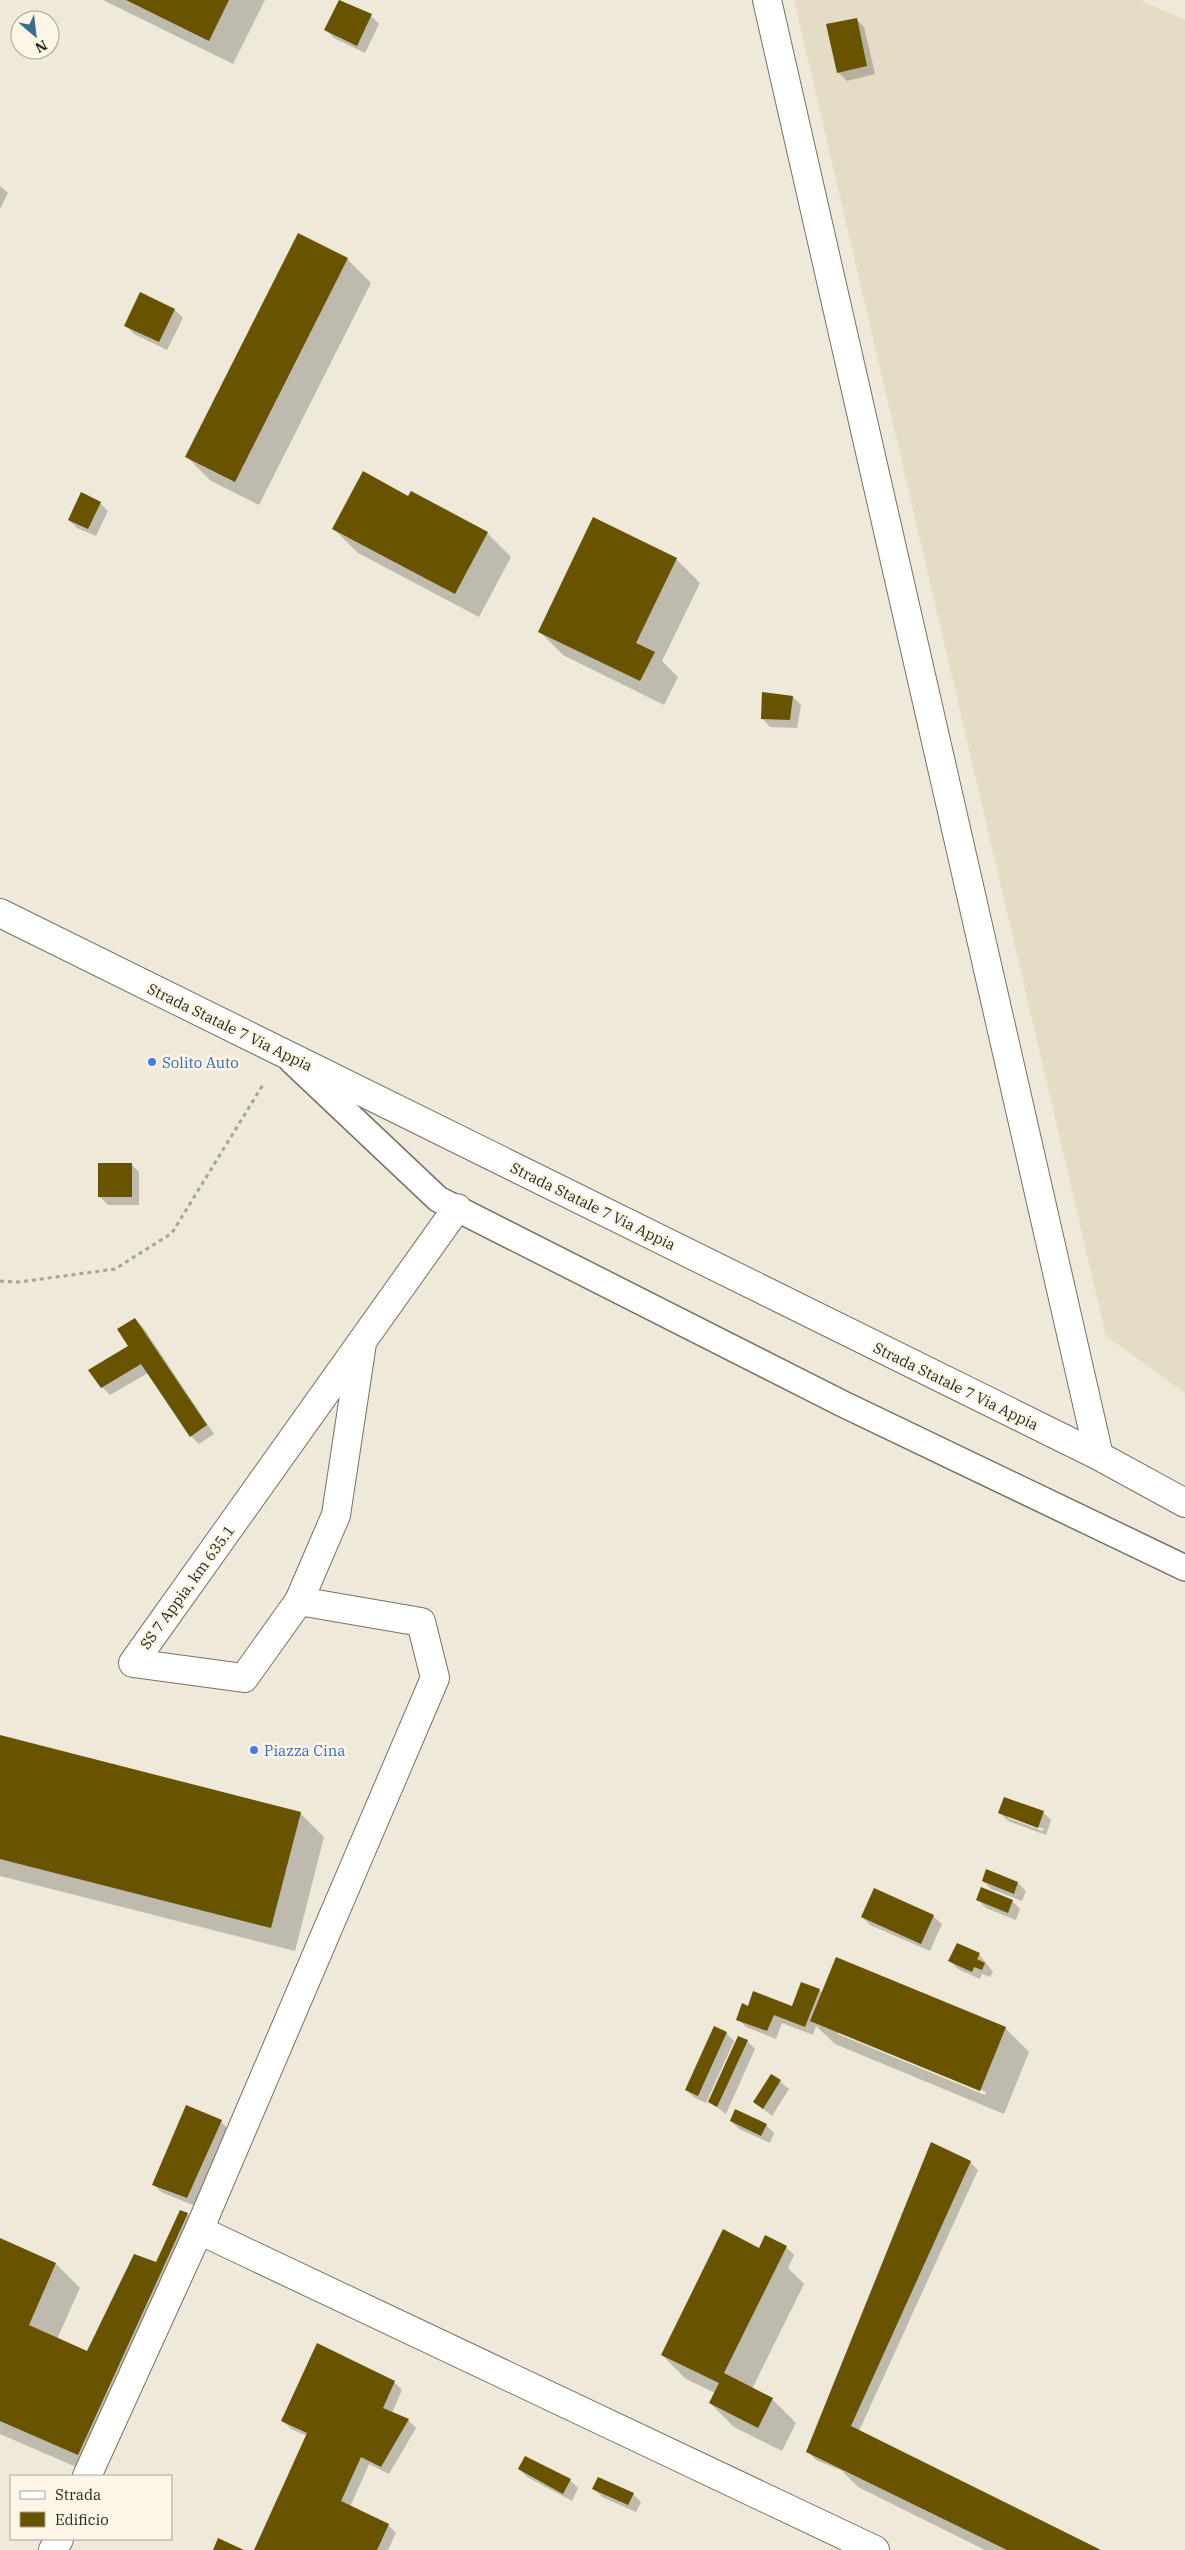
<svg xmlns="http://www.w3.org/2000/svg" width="1185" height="2550" font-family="'IBM Plex Serif',serif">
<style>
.built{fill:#e4dcc5}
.shadow{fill:#0003;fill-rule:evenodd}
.building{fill:#685300}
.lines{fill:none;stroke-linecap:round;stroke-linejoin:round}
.service-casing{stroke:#777264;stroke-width:28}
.minor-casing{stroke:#777264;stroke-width:30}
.primary-casing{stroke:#777264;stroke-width:30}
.path{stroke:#a7a396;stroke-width:3;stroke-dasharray:4 4;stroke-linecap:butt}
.service{stroke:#fff;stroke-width:25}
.minor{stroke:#fff;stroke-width:28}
.primary{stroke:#fff;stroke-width:28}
.shop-dot{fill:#3f7fe0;stroke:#fcf6e6;stroke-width:2}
.labels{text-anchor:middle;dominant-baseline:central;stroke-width:5;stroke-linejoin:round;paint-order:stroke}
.street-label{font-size:15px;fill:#2a2822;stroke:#fcf6e6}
.shop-label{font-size:15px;fill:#366cbe;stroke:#fcf6e6;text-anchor:start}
</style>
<rect width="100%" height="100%" fill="#eee9d9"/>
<polygon class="built" points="794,0 1140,0 1185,20 1185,1393 1106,1336"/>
<g class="shadow">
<polygon points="103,0 265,0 233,64"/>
<polygon points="340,0 371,16 379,24 365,53 334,38 326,30"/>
<polygon points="856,19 864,27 875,74 847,81 838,72"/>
<polygon points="0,186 8,193 0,209"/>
<polygon points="347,259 371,283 259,505 211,481 187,457"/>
<polygon points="141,294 175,310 183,318 167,350 134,334 126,326"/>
<polygon points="409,498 487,533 511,557 479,617 358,553 334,529"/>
<polygon points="100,503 108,511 96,536 77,528 69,520"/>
<polygon points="593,519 676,559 700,583 662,661 678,677 664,705 563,655 539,631"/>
<polygon points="793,697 801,705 797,728 770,727 762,718"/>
<polygon points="131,1164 139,1172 139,1205 108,1205 100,1197"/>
<polygon points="134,1319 143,1327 214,1434 199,1444 191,1436 148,1373 110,1395 102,1387 130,1346"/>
<polygon points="0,1737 300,1813 324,1837 295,1951 0,1876"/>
<path d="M1043,1812L1051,1820L1046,1835L1008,1821L1000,1813ZM1008,1815L1044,1829L1043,1831L1008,1818Z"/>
<polygon points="987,1871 1018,1883 1026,1891 1022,1901 991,1889 983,1881"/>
<polygon points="978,1900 1012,1901 1020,1909 1016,1920 986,1908"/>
<polygon points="933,1916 942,1924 930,1951 870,1925 862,1917"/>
<polygon points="979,1954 993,1972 990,1977 982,1974 980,1979 958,1969 950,1961"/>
<path d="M819,1990L823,1993L1005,2028L1029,2052L1004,2114L835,2044L816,2026L813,2035L782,2023L776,2039L746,2027L738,2019L748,2007L792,2008ZM838,2031L986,2092L985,2095L838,2034Z"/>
<polygon points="726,2033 734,2041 706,2103 695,2098 686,2090"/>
<polygon points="747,2041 755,2049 726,2114 710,2102"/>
<polygon points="772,2075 789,2089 772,2116 755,2102"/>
<polygon points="731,2121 766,2125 774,2133 770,2143 739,2129"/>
<polygon points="221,2122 229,2130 195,2206 161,2192 153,2184"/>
<polygon points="970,2162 978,2170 859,2431 1098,2550 985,2550 858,2487 842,2471 816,2460 808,2452"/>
<polygon points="187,2214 195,2222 141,2389 103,2476 97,2476 0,2434 0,2239 56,2264 80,2288 57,2339 88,2353 157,2263"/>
<polygon points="786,2247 794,2255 788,2268 804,2284 752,2389 772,2399 796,2423 782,2451 734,2427 710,2403 715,2393 686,2379 662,2355"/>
<polygon points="394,2382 402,2390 392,2413 408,2420 416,2428 389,2474 369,2464 350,2507 388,2525 396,2533 388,2550 255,2550 307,2436 291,2429 283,2421"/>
<polygon points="519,2469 570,2480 578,2488 572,2501 527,2477"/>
<polygon points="594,2489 633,2494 641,2502 636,2512 602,2497"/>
</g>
<g class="building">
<polygon points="126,0 229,0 209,41"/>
<polygon points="339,0 372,14 357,46 324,30"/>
<polygon points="857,18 867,66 837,73 826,24"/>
<polygon points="298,233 348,258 235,482 185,457"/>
<polygon points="140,292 175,309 159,342 124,326"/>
<polygon points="363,471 408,496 411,491 488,532 455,594 332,529"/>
<polygon points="81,492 101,502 88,529 68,520"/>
<polygon points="593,517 677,558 636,643 655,652 640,681 538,632"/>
<polygon points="762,692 793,696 790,720 761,719"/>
<rect x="98" y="1163" width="34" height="34"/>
<polygon points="135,1318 207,1425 190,1437 141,1364 101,1388 88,1370 128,1346 117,1329"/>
<polygon points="0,1735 301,1812 271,1928 0,1859"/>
<polygon points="1004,1797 1044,1811 1038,1828 998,1813"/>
<polygon points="986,1869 1018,1882 1014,1894 982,1881"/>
<polygon points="981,1887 1013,1900 1008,1913 976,1900"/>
<polygon points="874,1888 934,1915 921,1944 861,1917"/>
<polygon points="957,1943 980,1953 977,1959 985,1963 982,1970 974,1967 972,1972 948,1961"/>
<polygon points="836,1957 1006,2027 980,2091 810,2021"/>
<polygon points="801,1982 820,1989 805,2027 774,2015 767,2031 736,2020 742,2003 748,2006 753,1991 792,2006"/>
<polygon points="714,2026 727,2032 698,2096 685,2090"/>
<polygon points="738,2036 748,2040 717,2107 708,2102"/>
<polygon points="771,2074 781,2080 763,2109 753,2102"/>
<polygon points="186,2105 222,2120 187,2198 152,2185"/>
<polygon points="735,2109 767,2124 761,2136 730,2121"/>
<polygon points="931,2142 971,2161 851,2426 1101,2550 1007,2550 806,2452"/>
<polygon points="180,2210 188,2213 78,2455 0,2421 0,2238 56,2263 29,2325 87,2351 134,2254 156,2262"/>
<polygon points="723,2229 759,2248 765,2235 787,2246 724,2373 773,2398 758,2428 709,2403 719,2383 661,2355"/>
<polygon points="317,2343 395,2381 383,2408 409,2419 381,2467 361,2457 341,2501 389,2524 377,2550 254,2550 307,2433 281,2421"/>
<polygon points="525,2456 571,2479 563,2494 518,2469"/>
<polygon points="598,2477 634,2493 628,2505 592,2489"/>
<polygon points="218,2538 244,2550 213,2550"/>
</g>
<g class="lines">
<g class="service-casing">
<polyline id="service" points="292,1061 438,1199 843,1404 1185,1568"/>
</g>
<g class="minor-casing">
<g id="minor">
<polyline points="767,0 1099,1456"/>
<polyline points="362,1343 336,1515 299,1601 244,1678 133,1663 457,1208"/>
<polyline points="199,2230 875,2550"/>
<polyline points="87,2476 199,2230 435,1678 421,1622 299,1601"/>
<polyline points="53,2550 59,2539"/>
</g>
</g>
<g class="primary-casing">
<polyline id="primary" points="0,913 1099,1456 1185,1503"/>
</g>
<polyline class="path" points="0,1281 19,1282 115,1269 172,1233 264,1083"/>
<use href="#service" class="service"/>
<use href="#minor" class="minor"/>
<use href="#primary" class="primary"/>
</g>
<g class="shop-dot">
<circle cx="152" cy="1062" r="5"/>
<circle cx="254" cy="1750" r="5"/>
</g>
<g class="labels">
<g class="street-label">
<text transform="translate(230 1027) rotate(26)">Strada Statale 7 Via Appia</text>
<text transform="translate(593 1206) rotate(26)">Strada Statale 7 Via Appia</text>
<text transform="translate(956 1386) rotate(26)">Strada Statale 7 Via Appia</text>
<text transform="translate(187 1587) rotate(-54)">SS 7 Appia, km 635.1</text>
</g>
<g class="shop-label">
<text x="162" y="1062">Solito Auto</text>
<text x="264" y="1750">Piazza Cina</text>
</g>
</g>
<rect x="10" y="2475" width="162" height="65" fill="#fcf6e6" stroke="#a8a498"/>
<rect x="20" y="2491" width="25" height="8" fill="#ffffff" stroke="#a8a498"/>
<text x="55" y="2500" font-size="15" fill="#2a2822">Strada</text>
<rect x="20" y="2512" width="25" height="15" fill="#685300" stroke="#a8a498"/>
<text x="55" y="2525" font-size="15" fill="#2a2822">Edificio</text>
<g transform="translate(35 35) rotate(152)"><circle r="24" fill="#fcf6e6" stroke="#a8a498"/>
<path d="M0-4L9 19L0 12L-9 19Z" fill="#396f8b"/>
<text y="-8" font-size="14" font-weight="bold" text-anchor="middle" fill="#2a2822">N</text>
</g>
</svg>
